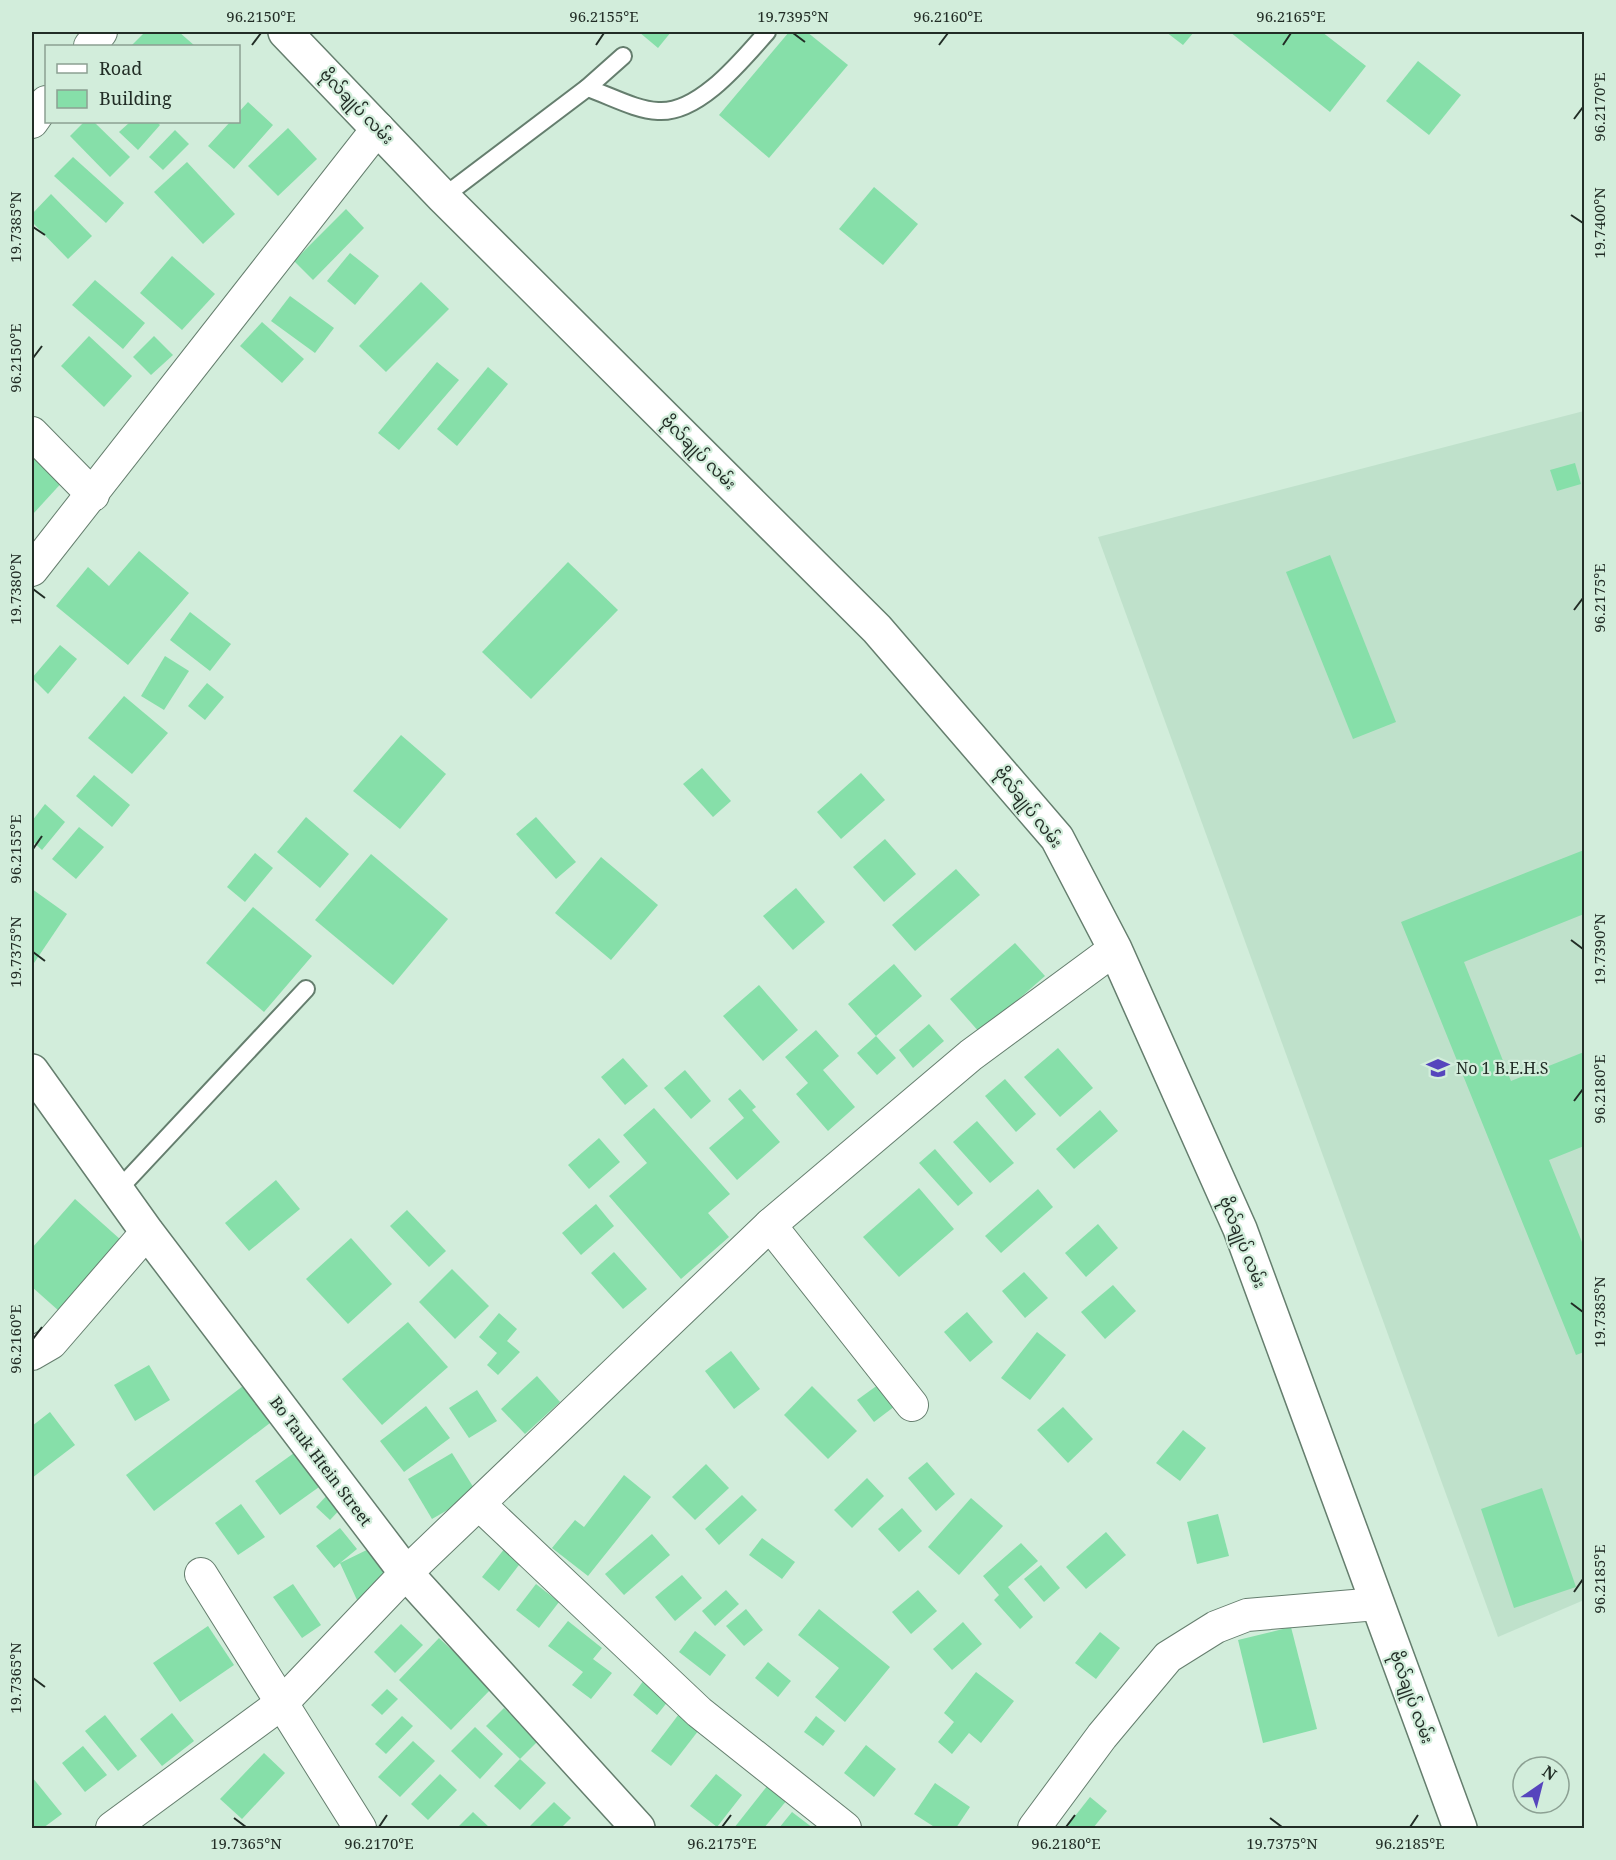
<svg xmlns="http://www.w3.org/2000/svg" width="1616" height="1860" font-family="'Noto Serif','Noto Sans Myanmar',serif">
<style>
.built{fill:#bfe1cb}
.building{fill:#86dfa9}
.lines{fill:none;stroke-linecap:round;stroke-linejoin:round}
.service-casing{stroke:#657e6e;stroke-width:20}
.minor-casing{stroke:#657e6e;stroke-width:34}
.tertiary-casing{stroke:#657e6e;stroke-width:36}
.secondary-casing{stroke:#657e6e;stroke-width:36}
.service{stroke:#fff;stroke-width:16}
.minor{stroke:#fff;stroke-width:32}
.tertiary{stroke:#fff;stroke-width:33}
.secondary{stroke:#fff;stroke-width:33}
.ticks{fill:none;stroke:#222d26;stroke-width:2}
.labels{text-anchor:middle;dominant-baseline:central;stroke-width:4.5;stroke-linejoin:round;paint-order:stroke}
.street-label{font-size:16px;fill:#222d26;stroke:#d2eddb}
.poi-label{font-size:16px;fill:#222d26;stroke:#d2eddb;text-anchor:start}
.neatline{fill:none;stroke:#222d26;stroke-width:2}
.ticks-label{font-size:15px;text-anchor:middle;fill:#222d26}
</style>
<rect width="100%" height="100%" fill="#d2eddb"/>
<polygon class="built" points="1584,411 1584,1600 1498,1637 1098,537"/>
<g class="building">
<polygon points="145,32 179,32 195,46 131,46"/>
<polygon points="639,32 671,32 658,48"/>
<polygon points="789,32 807,32 848,65 769,158 719,115"/>
<polygon points="1166,32 1194,32 1183,45"/>
<polygon points="1230,32 1322,32 1366,66 1330,112"/>
<polygon points="1418,61 1461,95 1429,135 1386,101"/>
<polygon points="248,102 273,125 234,169 208,146 230,122 238,122 238,113"/>
<polygon points="84,122 94,122 130,157 110,177 70,136"/>
<polygon points="130,122 157,122 160,125 138,150 119,132"/>
<polygon points="288,128 317,159 278,196 248,166"/>
<polygon points="175,130 189,144 163,170 149,157"/>
<polygon points="73,157 124,203 106,223 54,176"/>
<polygon points="187,162 235,214 203,244 154,192"/>
<polygon points="874,187 918,224 883,265 839,229"/>
<polygon points="51,194 92,236 68,259 32,222 32,214"/>
<polygon points="346,209 364,228 313,280 294,261"/>
<polygon points="350,253 379,276 355,305 327,281"/>
<polygon points="172,256 215,294 182,330 140,293"/>
<polygon points="95,280 145,323 123,349 72,305"/>
<polygon points="421,282 449,309 386,372 359,346"/>
<polygon points="290,296 334,328 315,353 271,321"/>
<polygon points="262,322 304,359 282,383 240,346"/>
<polygon points="89,336 132,376 104,407 61,366"/>
<polygon points="154,336 173,355 151,375 133,357"/>
<polygon points="437,362 459,380 399,450 378,433"/>
<polygon points="488,367 508,384 457,446 437,429"/>
<polygon points="32,447 66,478 33,514 32,513"/>
<polygon points="1575,463 1581,484 1557,491 1550,470"/>
<polygon points="139,551 189,593 128,665 56,606 88,567 109,586"/>
<polygon points="1330,555 1396,722 1353,739 1286,572"/>
<polygon points="568,562 618,610 531,699 482,652"/>
<polygon points="190,612 231,644 210,671 170,640"/>
<polygon points="60,645 77,659 48,694 32,678"/>
<polygon points="165,656 189,671 164,710 141,696"/>
<polygon points="207,683 224,697 205,720 188,706"/>
<polygon points="124,696 168,733 132,774 88,738"/>
<polygon points="401,735 446,774 400,829 353,791"/>
<polygon points="702,768 731,801 713,817 683,784"/>
<polygon points="861,773 885,800 841,839 817,812"/>
<polygon points="94,775 130,805 112,827 76,796"/>
<polygon points="45,804 65,822 42,850 32,841 32,821"/>
<polygon points="306,817 349,854 320,888 277,852"/>
<polygon points="536,817 576,862 556,879 516,834"/>
<polygon points="79,827 104,847 76,879 52,859"/>
<polygon points="885,839 916,874 884,902 853,867"/>
<polygon points="1584,850 1584,914 1464,962 1511,1081 1584,1052 1584,1146 1549,1160 1584,1247 1584,1352 1576,1355 1401,922"/>
<polygon points="255,853 273,868 245,902 227,887"/>
<polygon points="371,854 448,919 393,985 315,920"/>
<polygon points="601,857 658,905 611,960 555,913"/>
<polygon points="956,869 980,895 915,951 892,925"/>
<polygon points="796,888 825,922 793,950 763,916"/>
<polygon points="32,889 67,914 32,966"/>
<polygon points="253,907 312,956 264,1012 206,963"/>
<polygon points="1015,943 1045,976 980,1033 950,999"/>
<polygon points="894,964 922,996 876,1036 848,1004"/>
<polygon points="759,985 798,1030 763,1061 723,1016"/>
<polygon points="929,1024 944,1041 913,1068 899,1050"/>
<polygon points="816,1030 839,1056 823,1070 855,1107 828,1131 796,1094 808,1083 785,1057"/>
<polygon points="876,1036 896,1058 877,1075 857,1053"/>
<polygon points="1058,1048 1093,1088 1060,1117 1024,1077"/>
<polygon points="623,1058 648,1086 625,1105 601,1077"/>
<polygon points="685,1070 711,1101 691,1119 664,1088"/>
<polygon points="1005,1079 1036,1114 1016,1132 985,1096"/>
<polygon points="740,1089 756,1107 752,1110 780,1142 737,1180 709,1148 744,1118 728,1099"/>
<polygon points="654,1108 730,1194 708,1213 729,1237 681,1279 609,1196 647,1163 623,1135"/>
<polygon points="1100,1110 1118,1131 1074,1169 1056,1149"/>
<polygon points="977,1121 1014,1163 990,1183 953,1142"/>
<polygon points="599,1138 620,1162 589,1189 568,1165"/>
<polygon points="935,1149 973,1193 958,1206 919,1163"/>
<polygon points="276,1180 300,1209 249,1251 225,1223"/>
<polygon points="919,1188 954,1229 899,1277 863,1237"/>
<polygon points="1038,1189 1053,1207 1001,1253 985,1236"/>
<polygon points="75,1199 121,1240 59,1311 32,1287 32,1248"/>
<polygon points="596,1204 614,1226 581,1255 562,1233"/>
<polygon points="407,1210 446,1251 429,1267 390,1226"/>
<polygon points="1098,1224 1118,1248 1086,1277 1065,1253"/>
<polygon points="351,1238 392,1284 348,1324 306,1279"/>
<polygon points="614,1252 647,1289 623,1309 591,1273"/>
<polygon points="452,1269 489,1306 455,1339 419,1302"/>
<polygon points="1024,1272 1048,1298 1025,1318 1002,1291"/>
<polygon points="1113,1285 1136,1311 1105,1339 1081,1312"/>
<polygon points="967,1312 993,1342 970,1362 944,1332"/>
<polygon points="499,1313 517,1329 507,1341 520,1352 498,1375 487,1365 497,1353 479,1337"/>
<polygon points="408,1322 448,1367 382,1425 342,1379"/>
<polygon points="1037,1332 1066,1355 1030,1400 1001,1378"/>
<polygon points="731,1351 760,1389 734,1409 705,1371"/>
<polygon points="149,1365 170,1400 135,1421 114,1385"/>
<polygon points="537,1376 560,1402 525,1434 501,1409"/>
<polygon points="882,1382 899,1403 874,1422 857,1400"/>
<polygon points="243,1386 270,1423 154,1511 126,1475"/>
<polygon points="812,1386 857,1431 828,1459 784,1415"/>
<polygon points="477,1390 497,1421 469,1438 449,1408"/>
<polygon points="426,1406 450,1438 404,1472 380,1441"/>
<polygon points="1063,1407 1093,1439 1068,1463 1037,1430"/>
<polygon points="50,1412 75,1445 32,1478 32,1426"/>
<polygon points="1183,1430 1206,1448 1180,1481 1156,1463"/>
<polygon points="301,1448 326,1482 280,1515 255,1481"/>
<polygon points="452,1453 477,1493 432,1519 408,1479"/>
<polygon points="927,1462 955,1494 936,1511 908,1478"/>
<polygon points="706,1464 729,1488 695,1520 672,1497"/>
<polygon points="624,1475 651,1497 588,1576 552,1548 575,1520 584,1527"/>
<polygon points="867,1478 884,1496 852,1528 834,1510"/>
<polygon points="1542,1488 1576,1587 1514,1608 1481,1509"/>
<polygon points="332,1490 346,1503 330,1520 316,1507"/>
<polygon points="742,1495 757,1510 719,1545 705,1529"/>
<polygon points="971,1498 1003,1526 959,1575 928,1547"/>
<polygon points="241,1504 265,1537 238,1555 215,1523"/>
<polygon points="902,1508 922,1531 899,1552 878,1529"/>
<polygon points="1218,1514 1229,1556 1197,1564 1187,1522"/>
<polygon points="340,1528 357,1549 340,1563 377,1545 395,1581 357,1600 340,1563 334,1568 316,1546"/>
<polygon points="1106,1532 1126,1555 1086,1589 1066,1567"/>
<polygon points="652,1534 670,1555 624,1595 605,1574"/>
<polygon points="762,1538 795,1562 782,1579 749,1555"/>
<polygon points="1021,1543 1038,1561 1008,1587 1033,1617 1020,1629 994,1600 999,1595 983,1576"/>
<polygon points="505,1548 522,1561 499,1591 482,1577"/>
<polygon points="1041,1565 1060,1588 1044,1602 1024,1579"/>
<polygon points="682,1575 702,1598 675,1621 655,1597"/>
<polygon points="293,1584 321,1625 302,1638 273,1597"/>
<polygon points="536,1584 559,1602 539,1628 516,1610"/>
<polygon points="726,1590 739,1604 715,1626 702,1611"/>
<polygon points="918,1590 937,1611 911,1634 892,1612"/>
<polygon points="746,1609 763,1630 744,1646 726,1626"/>
<polygon points="819,1609 890,1667 845,1722 815,1697 839,1668 798,1635"/>
<polygon points="568,1621 602,1648 593,1659 612,1673 591,1699 572,1685 583,1672 548,1646"/>
<polygon points="963,1622 982,1644 952,1670 933,1649"/>
<polygon points="401,1624 423,1645 395,1673 374,1652"/>
<polygon points="208,1626 234,1665 180,1702 153,1663"/>
<polygon points="1291,1627 1317,1729 1263,1743 1238,1640"/>
<polygon points="695,1631 726,1655 710,1676 679,1652"/>
<polygon points="1100,1632 1120,1648 1096,1679 1075,1663"/>
<polygon points="439,1638 492,1688 451,1730 399,1680"/>
<polygon points="768,1662 791,1681 778,1697 755,1678"/>
<polygon points="976,1672 1014,1701 981,1743 969,1733 952,1754 938,1742 954,1722 944,1713"/>
<polygon points="644,1680 669,1700 657,1715 633,1695"/>
<polygon points="387,1689 398,1699 382,1715 371,1705"/>
<polygon points="504,1708 539,1740 520,1759 486,1726"/>
<polygon points="682,1710 702,1726 671,1766 651,1751"/>
<polygon points="172,1713 194,1741 162,1766 140,1739"/>
<polygon points="105,1715 137,1756 118,1771 85,1731"/>
<polygon points="402,1716 413,1726 386,1754 375,1744"/>
<polygon points="816,1716 835,1731 823,1746 804,1732"/>
<polygon points="475,1727 503,1754 480,1779 451,1751"/>
<polygon points="413,1741 435,1761 400,1797 378,1777"/>
<polygon points="866,1745 896,1769 874,1797 844,1773"/>
<polygon points="83,1746 107,1775 85,1792 62,1763"/>
<polygon points="264,1753 285,1773 242,1819 220,1799"/>
<polygon points="520,1759 546,1783 520,1810 494,1786"/>
<polygon points="440,1774 457,1790 428,1820 411,1804"/>
<polygon points="716,1774 742,1795 717,1827 690,1806"/>
<polygon points="32,1777 62,1814 43,1828 32,1828"/>
<polygon points="935,1783 970,1807 956,1828 936,1828 914,1814"/>
<polygon points="768,1785 787,1800 764,1828 734,1828"/>
<polygon points="1090,1797 1107,1811 1093,1828 1072,1828 1068,1825"/>
<polygon points="554,1802 571,1818 561,1828 528,1828"/>
<polygon points="473,1812 490,1828 457,1828"/>
<polygon points="792,1812 813,1828 779,1828"/>
</g>
<g class="lines">
<g class="service-casing">
<g id="service">
<path d="M587,88C609,95 635,110 658,111C699,114 742,60 767,32"/>
<polyline points="443,197 587,88 623,56"/>
<polyline points="118,1190 306,989"/>
</g>
</g>
<g class="minor-casing">
<g id="minor">
<polyline points="90,46 101,32"/>
<polyline points="32,122 46,102"/>
<polyline points="32,433 93,495"/>
<polyline points="32,570 378,128"/>
<polyline points="770,1225 912,1405"/>
<polyline points="32,1354 51,1343 147,1232"/>
<polyline points="479,1504 699,1712 845,1828"/>
<polyline points="201,1574 360,1828"/>
<polyline points="112,1828 282,1703 406,1573 770,1225 971,1055 1115,949"/>
<polyline points="1034,1828 1102,1736 1168,1657 1216,1627 1247,1615 1377,1604"/>
</g>
</g>
<g class="tertiary-casing">
<polyline id="tertiary" points="32,1071 147,1232 406,1573 638,1828"/>
</g>
<g class="secondary-casing">
<polyline id="secondary" points="285,32 443,197 877,629 1057,838 1115,949 1240,1229 1460,1828"/>
</g>
<use href="#service" class="service"/>
<use href="#minor" class="minor"/>
<use href="#tertiary" class="tertiary"/>
<use href="#secondary" class="secondary"/>
</g>
<path class="ticks" d="M793,33L805,42M252,45L261,33M596,45L604,33M939,45L948,33M1283,45L1291,33M1574,119L1583,107M1571,215L1583,223M33,227L45,235M33,358L42,346M33,589L45,598M1574,610L1583,598M33,849L42,836M1571,940L1583,949M33,952L45,961M1574,1101L1583,1089M1571,1303L1583,1312M33,1339L42,1327M1574,1592L1583,1579M33,1678L45,1687M234,1818L246,1827M1270,1818L1282,1827M379,1827L387,1815M722,1827L731,1815M1066,1827L1075,1815M1410,1827L1418,1815"/>
<defs>
<g id="school-bare" transform="scale(1.8)"><path d="M0-5L7-2L0 1L-7-2ZM-4 1L0 2.5L4 1V4Q0 6-4 4Z" fill="#5645bd" stroke="#d2eddb" stroke-width="2.5" paint-order="stroke"/></g>
</defs>
<g fill-rule="evenodd">
<use href="#school-bare" x="1438" y="1068"/>
</g>
<g class="labels">
<g class="street-label">
<text transform="translate(357 106) rotate(46)">ဗိုလ်ချုပ် လမ်း</text>
<text transform="translate(699 452) rotate(45)">ဗိုလ်ချုပ် လမ်း</text>
<text transform="translate(1029 807) rotate(52)">ဗိုလ်ချုပ် လမ်း</text>
<text transform="translate(1243 1242) rotate(68)">ဗိုလ်ချုပ် လမ်း</text>
<text transform="translate(321 1461) rotate(53)">Bo Tauk Htein Street</text>
<text transform="translate(1412 1697) rotate(70)">ဗိုလ်ချုပ် လမ်း</text>
</g>
<g class="poi-label">
<text x="1456" y="1068">No 1 B.E.H.S</text>
</g>
</g>
<rect width="1616" height="1860" fill="none" stroke="#d2eddb" stroke-width="66"/>
<rect x="45" y="45" width="195" height="78" fill="#d2eddb" stroke="#8ca093" stroke-width="1.5"/>
<rect x="57" y="64" width="30" height="9" fill="#ffffff" stroke="#8ca093" stroke-width="1.5"/>
<text x="99" y="75" font-size="18" fill="#222d26">Road</text>
<rect x="57" y="90" width="30" height="18" fill="#86dfa9" stroke="#8ca093" stroke-width="1.5"/>
<text x="99" y="105" font-size="18" fill="#222d26">Building</text>
<g transform="translate(1541 1785) rotate(35)"><circle r="28" fill="#d2eddb" stroke="#8ca093" stroke-width="1.5"/>
<path d="M0-4.5L10 22L0 15L-10 22Z" fill="#5645bd"/>
<text y="-9" font-size="16" font-weight="bold" text-anchor="middle" fill="#222d26">N</text>
</g>
<rect x="33" y="33" width="1550" height="1794" class="neatline"/>
<g class="ticks-label">
<text x="261" y="22">96.2150°E</text>
<text x="604" y="22">96.2155°E</text>
<text x="793" y="22">19.7395°N</text>
<text x="948" y="22">96.2160°E</text>
<text x="1291" y="22">96.2165°E</text>
<text transform="translate(1600 107) rotate(-90)" y="5">96.2170°E</text>
<text transform="translate(1600 223) rotate(-90)" y="5">19.7400°N</text>
<text transform="translate(16 227) rotate(-90)" y="5">19.7385°N</text>
<text transform="translate(16 358) rotate(-90)" y="5">96.2150°E</text>
<text transform="translate(16 589) rotate(-90)" y="5">19.7380°N</text>
<text transform="translate(1600 598) rotate(-90)" y="5">96.2175°E</text>
<text transform="translate(16 849) rotate(-90)" y="5">96.2155°E</text>
<text transform="translate(1600 949) rotate(-90)" y="5">19.7390°N</text>
<text transform="translate(16 952) rotate(-90)" y="5">19.7375°N</text>
<text transform="translate(1600 1089) rotate(-90)" y="5">96.2180°E</text>
<text transform="translate(1600 1312) rotate(-90)" y="5">19.7385°N</text>
<text transform="translate(16 1339) rotate(-90)" y="5">96.2160°E</text>
<text transform="translate(1600 1579) rotate(-90)" y="5">96.2185°E</text>
<text transform="translate(16 1678) rotate(-90)" y="5">19.7365°N</text>
<text x="246" y="1849">19.7365°N</text>
<text x="379" y="1849">96.2170°E</text>
<text x="722" y="1849">96.2175°E</text>
<text x="1066" y="1849">96.2180°E</text>
<text x="1282" y="1849">19.7375°N</text>
<text x="1410" y="1849">96.2185°E</text>
</g>
</svg>
